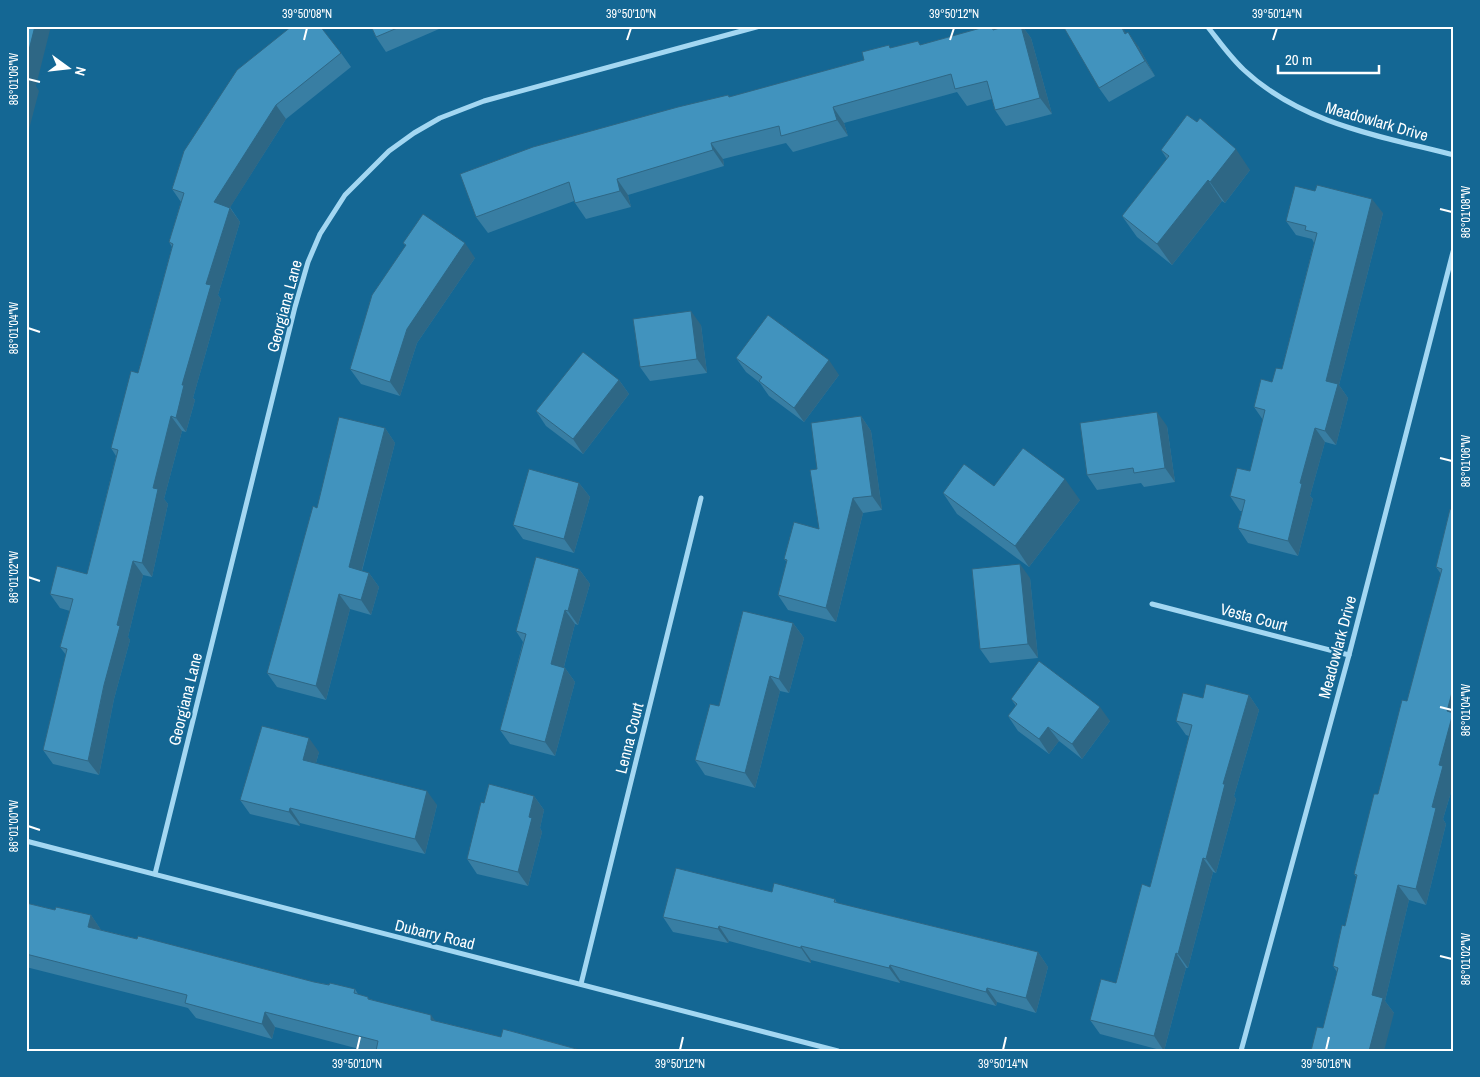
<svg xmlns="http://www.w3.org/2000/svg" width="1480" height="1077" font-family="'Archivo Narrow',sans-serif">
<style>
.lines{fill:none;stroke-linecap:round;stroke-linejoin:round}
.minor{stroke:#a3d7f2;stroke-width:5}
.wall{fill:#387ea3}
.shaded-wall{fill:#2e6785}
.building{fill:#4193be;stroke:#2e6785}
.ticks{fill:none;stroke:#fff;stroke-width:2}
.labels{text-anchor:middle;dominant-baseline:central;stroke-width:4;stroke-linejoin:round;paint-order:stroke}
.street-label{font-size:16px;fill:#fff;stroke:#146794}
.neatline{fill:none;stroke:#fff;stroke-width:2}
.ticks-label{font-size:12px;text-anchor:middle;fill:#fff}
</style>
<rect width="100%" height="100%" fill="#146794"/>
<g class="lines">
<g class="minor">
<path d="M1207,26C1219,41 1230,57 1244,70C1302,124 1380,136 1454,155"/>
<polyline points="1152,604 1349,655"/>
<polyline points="26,841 838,1051"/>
<polyline points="155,874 295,307 308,262 320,234 345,195 389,151 414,133 440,118 484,101 760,26"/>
<polyline points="581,984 701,498"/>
<polyline points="1241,1051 1349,655 1454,248"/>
</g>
</g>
<g class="wall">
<polygon points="371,26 446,26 386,52 376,37"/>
<polygon points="988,26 992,26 994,29 1005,26 1022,26 1031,38 1052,114 1006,126 995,110 992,99 967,106 957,92 844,123 848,136 793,152 786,143 723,159 724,166 628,195 631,207 586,219 575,203 574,201 488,233 476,217 728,95 730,97 864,60 891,48 921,45"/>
<polygon points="1442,26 1454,26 1454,30"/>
<polygon points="1138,46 1155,76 1109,102 1099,88"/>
<polygon points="341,53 351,67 286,119 230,207 240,222 218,295 221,299 193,398 195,400 186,432 182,431 164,499 168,504 152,577 143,575 128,637 130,640 114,699 99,775 53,764 43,750 66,655 60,647 70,611 60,608 50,594 87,574 116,456 111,448 138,373 172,247 169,242 181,202 172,189 184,151"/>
<polygon points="1161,150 1250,170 1225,203 1222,201 1172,265 1137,237 1122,216 1167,159"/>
<polygon points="1383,213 1339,385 1348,398 1336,445 1325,442 1310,496 1313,499 1298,556 1248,543 1238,528 1242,511 1240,511 1230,496 1250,471 1263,420 1254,407 1282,369 1314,243 1312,239 1296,235 1286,221"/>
<polygon points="403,243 475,258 417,343 400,396 361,384 350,369 406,246"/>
<polygon points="701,325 707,373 650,381 640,367"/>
<polygon points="736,358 839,375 804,422 769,396 760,383 746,372"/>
<polygon points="619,380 629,394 583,454 546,426 536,411"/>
<polygon points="861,416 871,431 882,510 863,513 836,622 788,610 778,595 787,562 784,559 819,529 817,469"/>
<polygon points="1167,426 1175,482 1144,487 1141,483 1097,490 1087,475"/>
<polygon points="385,428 395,443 362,571 369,573 379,587 371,615 350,609 326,700 277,687 267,673 317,508"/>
<polygon points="579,483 590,497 574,553 523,539 513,525"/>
<polygon points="994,486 1080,500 1029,567 957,514 943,493"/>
<polygon points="1454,510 1451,777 1454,782 1443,819 1446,824 1426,905 1409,900 1385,1001 1394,1013 1323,1028 1337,972 1333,966 1345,926 1357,878 1354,874 1378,794 1407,701 1441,574 1436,567"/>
<polygon points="579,569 590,584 578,625 575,624 564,667 565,668 575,682 555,756 510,744 500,730 523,642 516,631"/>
<polygon points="1030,578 1038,658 990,663 980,649"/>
<polygon points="793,623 804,638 789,693 780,691 755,788 705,775 695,760 719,706"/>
<polygon points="1249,695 1259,710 1234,796 1236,799 1216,873 1213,872 1188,968 1186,968 1164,1051 1100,1034 1090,1020 1116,983 1150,887 1189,736 1186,735 1176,721 1203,698"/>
<polygon points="1011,699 1110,721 1082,759 1059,741 1049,754 1018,731 1008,716 1016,706"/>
<polygon points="319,752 316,763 437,805 425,854 300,823 300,826 250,814 240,800"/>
<polygon points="534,796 544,810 540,828 542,832 528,886 477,874 467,859 484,803"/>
<polygon points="772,892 835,899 837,903 1038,952 1048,967 1036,1013 997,1002 996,1006 900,980 900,983 811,960 811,963 729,941 728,943 673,932 663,917"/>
<polygon points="26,903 55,910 91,915 101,930 314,982 355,989 358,994 370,999 436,1021 501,1037 584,1051 367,1051 275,1027 272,1039 196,1018 188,1008 26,967"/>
</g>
<g class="shaded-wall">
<polygon points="35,26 51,26 36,86 39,91 26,141 26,62"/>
<polygon points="1021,26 1022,26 1031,38 1052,114 1040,98"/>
<polygon points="1121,26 1122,26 1135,48 1125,34"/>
<polygon points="1128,32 1138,46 1155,76 1145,61"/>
<polygon points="276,105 286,119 224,217 214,202"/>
<polygon points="833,107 844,123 848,136 837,120"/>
<polygon points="711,143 723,159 724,166 713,150"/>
<polygon points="1236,149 1250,170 1225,203 1210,182"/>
<polygon points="617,179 628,195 631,207 620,191"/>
<polygon points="1208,180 1222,201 1172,265 1157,244"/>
<polygon points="1372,199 1383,213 1339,385 1348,398 1336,445 1325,431 1326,381"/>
<polygon points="230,208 240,222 218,295 221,299 193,398 195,400 186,432 176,418 182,385 206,284"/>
<polygon points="465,243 475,258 417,343 400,396 390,382 407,329"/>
<polygon points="691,311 701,325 707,373 697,359"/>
<polygon points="829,360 839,375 804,422 794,408"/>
<polygon points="619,380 629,394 583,454 573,439"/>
<polygon points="1157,412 1167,426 1175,482 1165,468"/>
<polygon points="171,416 182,431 164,499 168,504 152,577 142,563 153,488"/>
<polygon points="861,416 871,431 882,510 872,496"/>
<polygon points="385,428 395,443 359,581 349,567"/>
<polygon points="1315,428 1325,442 1310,496 1313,499 1298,556 1288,541 1300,483"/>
<polygon points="1065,479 1080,500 1029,567 1015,546"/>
<polygon points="579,483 590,497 574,553 564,539"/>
<polygon points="853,498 863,513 836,622 826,608"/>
<polygon points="133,561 143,575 128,637 130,640 114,699 99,775 88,761 117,625"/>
<polygon points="1020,564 1030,578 1038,658 1028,644"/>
<polygon points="579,569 590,584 578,625 568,611"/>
<polygon points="369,573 379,587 371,615 361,600"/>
<polygon points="339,594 350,609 326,700 316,686"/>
<polygon points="565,610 575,624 561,678 551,664"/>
<polygon points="793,623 804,638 789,693 779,679"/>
<polygon points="565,668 575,682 555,756 545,742"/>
<polygon points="770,676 780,691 755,788 745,773"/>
<polygon points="1454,685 1454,765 1451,777 1454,782 1443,819 1446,824 1426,905 1416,889 1432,807 1439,765 1447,711"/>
<polygon points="1249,695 1259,710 1234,796 1236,799 1216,873 1206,859 1223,784"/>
<polygon points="1100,707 1110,721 1082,759 1072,744"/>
<polygon points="1048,727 1059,741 1049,754 1039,739"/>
<polygon points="309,738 319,752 313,774 303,760"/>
<polygon points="427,791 437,805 425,854 415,839"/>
<polygon points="534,796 544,810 540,828 542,832 528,886 518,872 529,817"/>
<polygon points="290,808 300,823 300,826 289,812"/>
<polygon points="1203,858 1213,872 1188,968 1178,954"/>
<polygon points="1398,885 1409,900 1385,1001 1394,1013 1384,1051 1369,1051 1372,995"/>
<polygon points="91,915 101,930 88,927"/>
<polygon points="719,926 729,941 728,943 718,929"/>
<polygon points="801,946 811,960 811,963 801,948"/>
<polygon points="1038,952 1048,967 1036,1013 1026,998"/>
<polygon points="1176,953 1186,968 1164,1051 1154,1036"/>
<polygon points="890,965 900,980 900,983 889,968"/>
<polygon points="987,988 997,1002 996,1006 986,992"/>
<polygon points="265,1012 275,1027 272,1039 262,1024"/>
<polygon points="431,1015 442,1030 431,1020"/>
</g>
<g class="building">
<polygon points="26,26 35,26 26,62"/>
<polygon points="292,26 320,26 341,53 276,105 214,202 230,208 206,284 211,285 182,385 184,385 176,418 171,416 153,488 158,489 142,563 133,561 117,625 120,626 104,685 88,761 43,750 67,649 60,647 73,599 50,594 57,566 87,574 118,450 111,448 131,371 138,373 173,244 169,242 184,193 172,189 184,151 237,70"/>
<polygon points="371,26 402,26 376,37"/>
<polygon points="988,26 992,26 993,30 1006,26 1021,26 1040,98 995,110 987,81 955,89 951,74 833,107 837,120 781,136 779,126 711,143 713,150 617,179 620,191 575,203 569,182 476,217 460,174 533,147 678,107 728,95 729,97 864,60 862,52 889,45 890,48 918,41 920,45"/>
<polygon points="1063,26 1121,26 1125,34 1128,32 1145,61 1099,88"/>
<polygon points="1187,115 1197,122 1200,118 1236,149 1210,182 1208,180 1157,244 1122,216 1169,156 1161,150"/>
<polygon points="1317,185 1372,199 1326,381 1338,384 1325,431 1315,428 1300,483 1302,484 1288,541 1238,528 1245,500 1230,496 1237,468 1250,471 1265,410 1254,407 1261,379 1272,382 1276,368 1282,369 1317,233 1305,230 1306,226 1286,221 1295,186 1315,191"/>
<polygon points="423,214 465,243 407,329 390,382 350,369 372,295 406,245 403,243"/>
<polygon points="691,311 697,359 640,367 633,319"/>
<polygon points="768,315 829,360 794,408 759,381 762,377 736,358"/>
<polygon points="583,352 619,380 573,439 536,411"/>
<polygon points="1157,412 1165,468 1134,473 1133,468 1087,475 1080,423"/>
<polygon points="861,416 872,496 853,498 826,608 778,595 787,560 784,559 794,522 819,529 810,470 817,469 811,423"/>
<polygon points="339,417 385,428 349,567 369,573 361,600 339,594 316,686 267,673 313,506 317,508"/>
<polygon points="1023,448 1065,479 1015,546 943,493 964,464 994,486"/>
<polygon points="529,469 579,483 564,539 513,525"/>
<polygon points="1450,509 1454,510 1454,685 1447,711 1453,713 1439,765 1443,766 1432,807 1436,808 1416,889 1398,885 1372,995 1383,998 1369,1051 1311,1051 1317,1027 1323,1028 1338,968 1333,966 1342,925 1345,926 1357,875 1354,874 1374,794 1378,794 1402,700 1407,701 1442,569 1436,567"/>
<polygon points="536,557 579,569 568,611 565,610 551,664 565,668 545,742 500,730 526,634 516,631"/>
<polygon points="1020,564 1028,644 980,649 972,569"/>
<polygon points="743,611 793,623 779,679 770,676 745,773 695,760 710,704 719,706"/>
<polygon points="1039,661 1100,707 1072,744 1048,727 1039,739 1008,716 1017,704 1011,699"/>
<polygon points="1206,684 1249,695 1223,784 1225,784 1206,859 1203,858 1178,954 1176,953 1154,1036 1090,1020 1101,979 1116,983 1142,884 1150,887 1192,725 1176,721 1183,693 1203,698"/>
<polygon points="262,726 309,738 303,760 427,791 415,839 290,808 289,812 240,800"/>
<polygon points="489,784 534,796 529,817 532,818 518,872 467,859 481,802 484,803"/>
<polygon points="676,868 772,892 774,883 835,899 834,902 1038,952 1026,998 987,988 986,992 890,965 889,968 801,946 801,948 719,926 718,929 663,917"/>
<polygon points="26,903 55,910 56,907 91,915 88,927 137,939 138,936 314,982 329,985 330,983 355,989 354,993 368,997 368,999 431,1015 431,1020 501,1037 503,1029 584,1051 376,1051 378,1041 265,1012 262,1024 185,1003 187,995 26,954"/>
</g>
<path class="ticks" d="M304,40L307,28M627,40L631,28M950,40L954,28M1273,40L1277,28M28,79L40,82M1440,209L1452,212M28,328L40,332M1440,458L1452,461M28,577L40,581M1440,707L1452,710M28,826L40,830M1440,956L1452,959M357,1050L360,1037M680,1050L683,1037M1003,1050L1006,1037M1326,1050L1329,1037"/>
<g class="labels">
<g class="street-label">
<text transform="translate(1377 121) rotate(16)">Meadowlark Drive</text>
<text transform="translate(284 306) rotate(-75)">Georgiana Lane</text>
<text transform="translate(1254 617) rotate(15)">Vesta Court</text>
<text transform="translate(1337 647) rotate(-75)">Meadowlark Drive</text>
<text transform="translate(185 699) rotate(-76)">Georgiana Lane</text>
<text transform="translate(629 738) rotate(-76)">Lenna Court</text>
<text transform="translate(435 934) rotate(14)">Dubarry Road</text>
</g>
</g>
<rect width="1480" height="1077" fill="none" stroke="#146794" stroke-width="55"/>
<g transform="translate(68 68) rotate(105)" stroke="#146794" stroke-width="4" paint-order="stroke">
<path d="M0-4L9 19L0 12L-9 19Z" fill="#ffffff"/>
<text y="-8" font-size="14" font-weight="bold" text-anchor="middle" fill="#ffffff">N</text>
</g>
<path d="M1278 65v8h101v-8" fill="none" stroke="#ffffff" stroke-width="2.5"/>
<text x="1285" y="65" font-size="15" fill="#ffffff" stroke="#146794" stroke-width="4" paint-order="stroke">20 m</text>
<rect x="28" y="28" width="1424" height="1022" class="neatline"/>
<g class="ticks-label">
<text x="307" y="18">39°50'08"N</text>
<text x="631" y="18">39°50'10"N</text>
<text x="954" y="18">39°50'12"N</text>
<text x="1277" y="18">39°50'14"N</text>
<text transform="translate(14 79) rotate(-90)" y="4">86°01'06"W</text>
<text transform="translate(1466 212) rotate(-90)" y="4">86°01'08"W</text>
<text transform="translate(14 328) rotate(-90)" y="4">86°01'04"W</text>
<text transform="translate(1466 461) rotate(-90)" y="4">86°01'06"W</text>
<text transform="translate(14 577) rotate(-90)" y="4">86°01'02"W</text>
<text transform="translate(1466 710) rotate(-90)" y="4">86°01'04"W</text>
<text transform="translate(14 826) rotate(-90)" y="4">86°01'00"W</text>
<text transform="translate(1466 959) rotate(-90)" y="4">86°01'02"W</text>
<text x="357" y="1068">39°50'10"N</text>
<text x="680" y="1068">39°50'12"N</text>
<text x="1003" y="1068">39°50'14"N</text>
<text x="1326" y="1068">39°50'16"N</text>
</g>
</svg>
